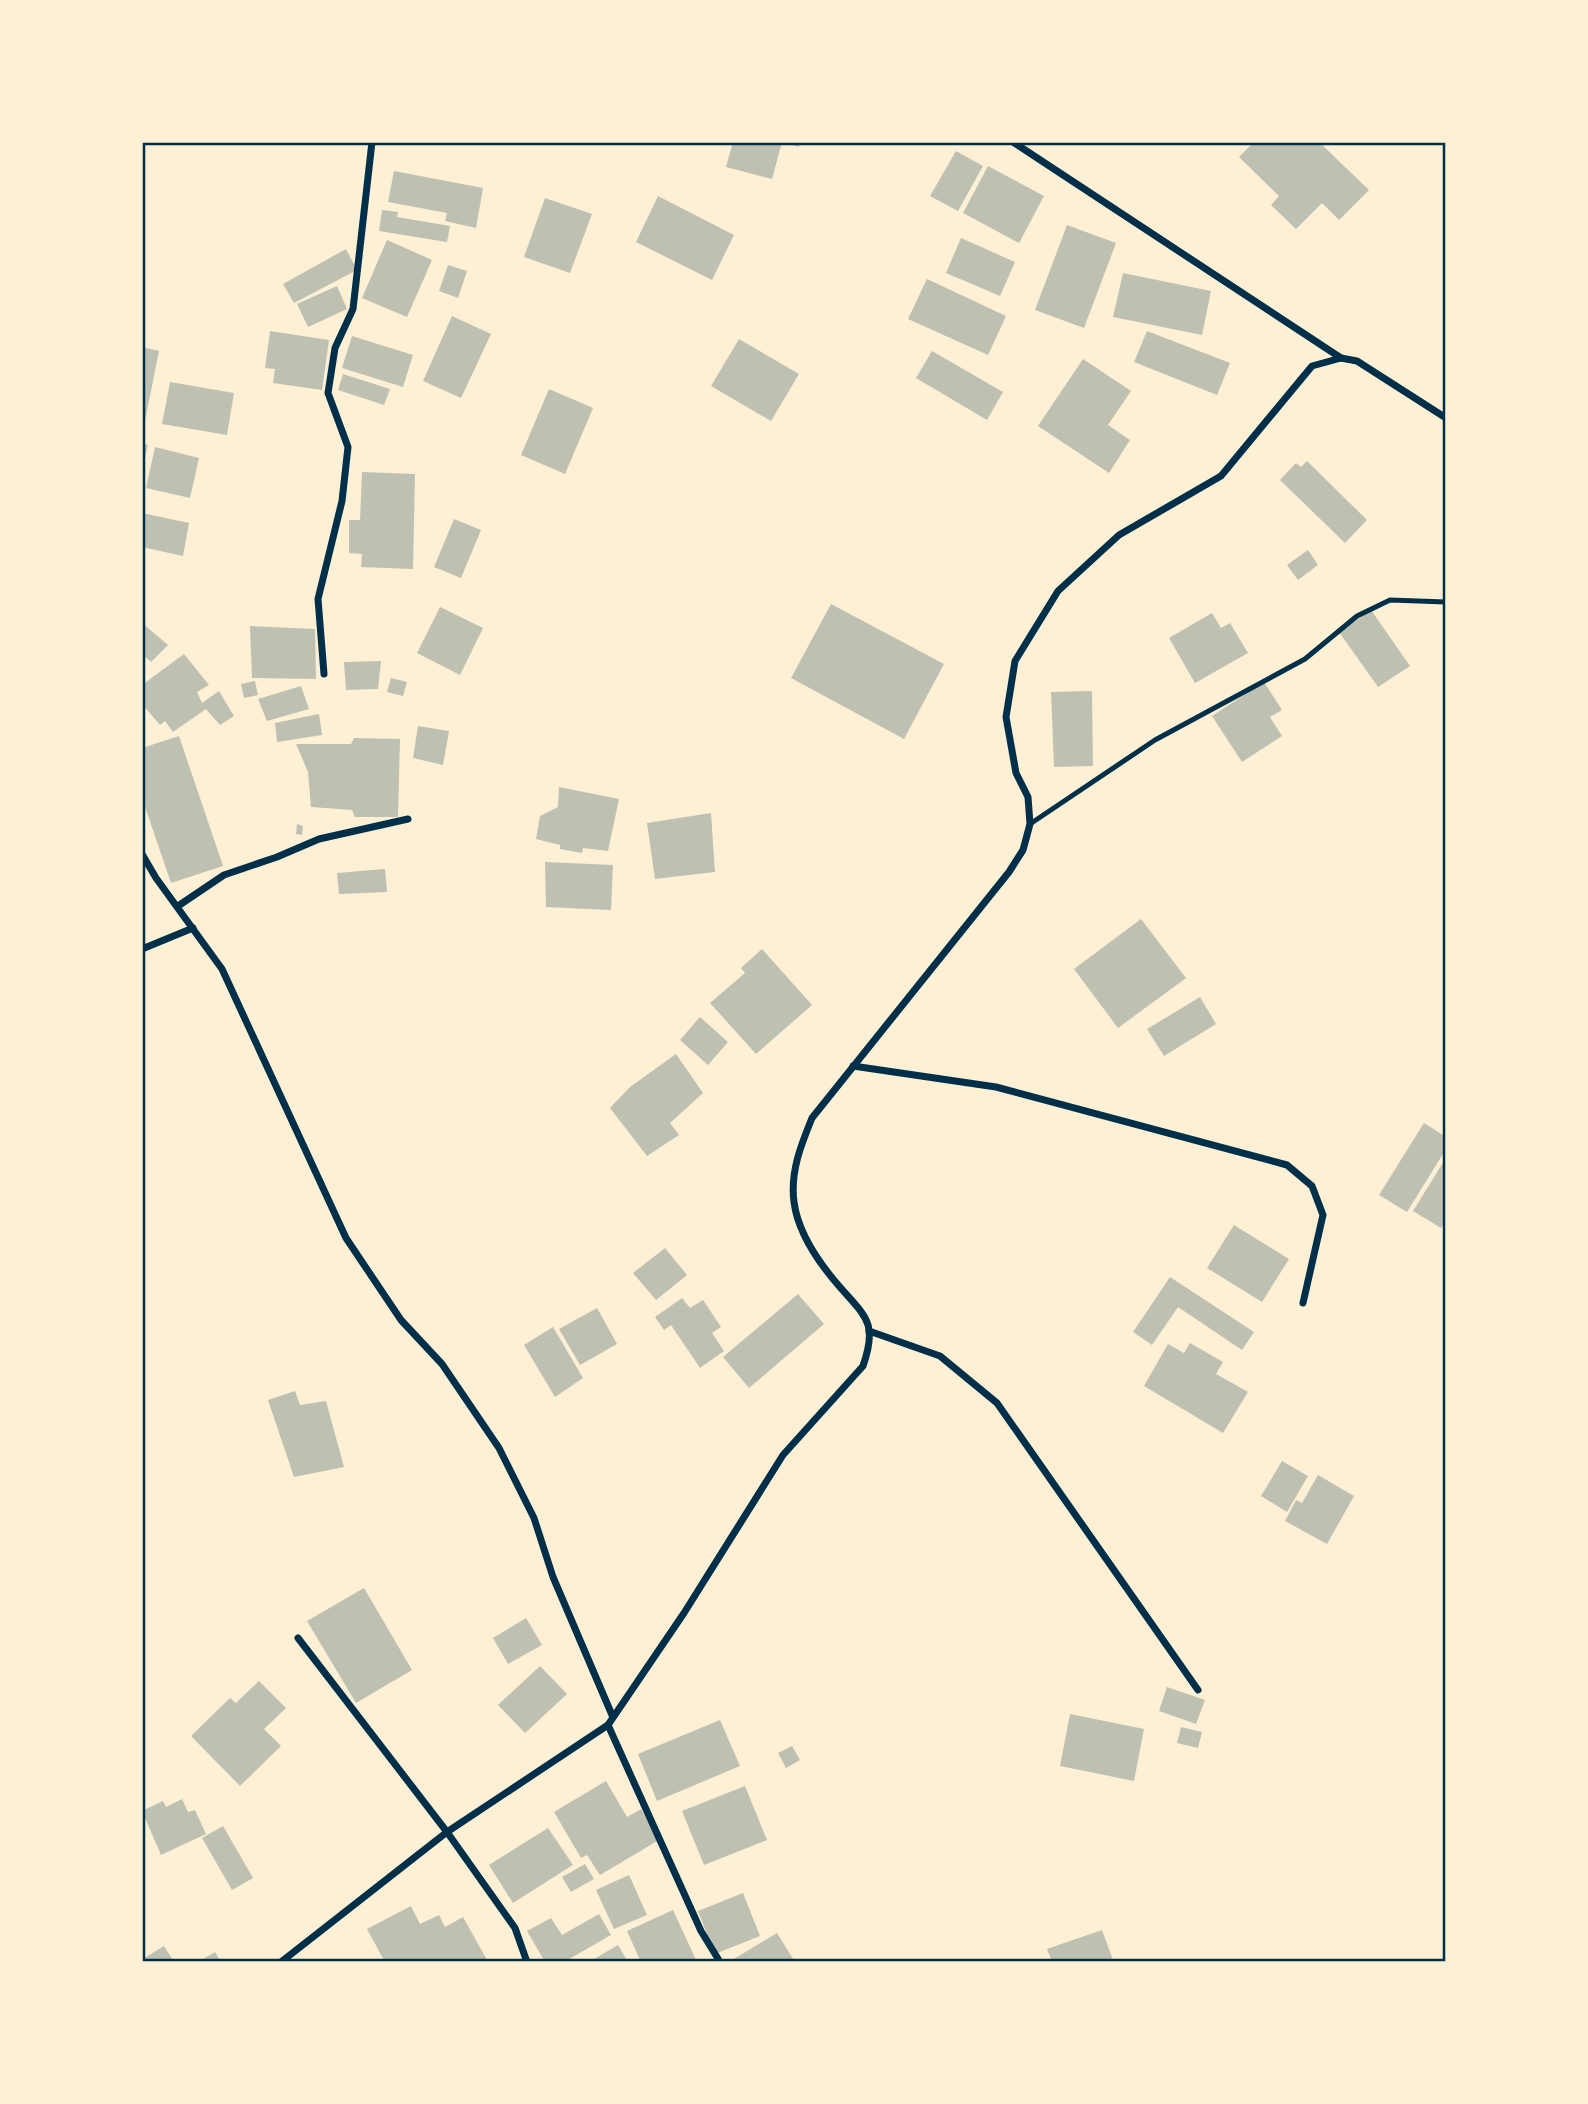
<svg xmlns="http://www.w3.org/2000/svg" width="1588" height="2104" font-family="Arial,sans-serif">
<style>
.building{fill:#bec0b2}
.lines{fill:none;stroke-linecap:round;stroke-linejoin:round}
.service{stroke:#003049;stroke-width:5}
.minor{stroke:#003049;stroke-width:7}
.neatline{fill:none;stroke:#003049;stroke-width:2.5}
</style>
<rect width="100%" height="100%" fill="#fdf0d5"/>
<g class="building">
<polygon points="733,142 800,142 799,147 782,142 772,179 726,167"/>
<polygon points="1254,142 1319,142 1369,190 1339,220 1322,203 1296,229 1271,205 1279,196 1239,157"/>
<polygon points="956,151 983,166 958,211 930,196"/>
<polygon points="988,166 1044,196 1019,243 963,213"/>
<polygon points="394,171 483,188 476,228 445,221 447,213 388,202"/>
<polygon points="658,196 734,235 712,280 636,242"/>
<polygon points="545,198 592,214 570,273 524,257"/>
<polygon points="382,210 398,212 397,217 450,226 447,242 379,231"/>
<polygon points="1067,225 1116,243 1084,328 1035,310"/>
<polygon points="961,238 1015,262 1000,296 946,273"/>
<polygon points="387,240 432,260 407,317 362,298"/>
<polygon points="346,249 357,270 294,303 283,284"/>
<polygon points="448,265 467,271 458,298 439,291"/>
<polygon points="1123,273 1211,291 1202,335 1113,317"/>
<polygon points="927,279 1006,316 988,355 908,319"/>
<polygon points="337,286 347,309 308,327 297,304"/>
<polygon points="452,316 491,334 461,398 423,381"/>
<polygon points="270,331 329,340 322,390 273,383 275,369 265,368"/>
<polygon points="1147,331 1230,363 1217,395 1134,362"/>
<polygon points="352,336 413,355 403,387 342,368"/>
<polygon points="739,339 799,374 771,421 711,386"/>
<polygon points="142,347 159,351 143,431 142,431"/>
<polygon points="932,351 1003,392 987,420 916,378"/>
<polygon points="1083,359 1131,391 1108,425 1130,440 1109,473 1038,426"/>
<polygon points="343,374 390,389 384,405 338,390"/>
<polygon points="170,382 234,393 227,435 162,424"/>
<polygon points="549,389 593,408 565,474 521,455"/>
<polygon points="142,443 148,445 143,467 142,467"/>
<polygon points="155,447 199,458 190,498 146,488"/>
<polygon points="1307,461 1367,520 1345,543 1280,480 1296,463 1301,467"/>
<polygon points="362,472 415,474 413,569 361,567 362,554 349,553 349,520 360,520"/>
<polygon points="142,513 189,523 183,556 142,547"/>
<polygon points="454,519 481,530 461,578 434,567"/>
<polygon points="1308,550 1318,565 1298,580 1287,565"/>
<polygon points="831,604 944,664 904,739 791,678"/>
<polygon points="440,607 483,628 460,675 417,653"/>
<polygon points="1371,610 1410,666 1378,687 1339,632"/>
<polygon points="1212,613 1221,628 1230,623 1248,653 1195,683 1169,638"/>
<polygon points="142,623 168,645 151,662 142,654"/>
<polygon points="250,626 315,629 316,679 252,678"/>
<polygon points="184,654 209,685 197,692 202,703 219,691 234,716 220,725 206,709 173,732 165,721 160,725 142,704 142,685"/>
<polygon points="381,661 378,689 346,690 344,662"/>
<polygon points="391,678 407,682 403,696 387,692"/>
<polygon points="255,681 258,695 244,698 241,684"/>
<polygon points="1264,682 1282,710 1270,717 1282,736 1242,762 1212,716"/>
<polygon points="301,686 309,709 267,721 258,699"/>
<polygon points="1092,691 1093,766 1054,767 1051,692"/>
<polygon points="319,714 322,735 277,742 275,723"/>
<polygon points="418,726 449,731 443,765 413,758"/>
<polygon points="179,736 223,866 171,883 142,798 142,748"/>
<polygon points="354,738 400,739 398,817 355,817 352,810 311,807 308,772 296,744 351,744"/>
<polygon points="559,787 619,799 608,851 583,848 582,853 560,849 560,845 536,839 540,816 558,807"/>
<polygon points="711,813 715,872 655,879 647,823"/>
<polygon points="297,824 303,826 302,835 296,834"/>
<polygon points="545,862 613,865 611,910 546,907"/>
<polygon points="385,869 387,892 339,894 337,873"/>
<polygon points="1141,919 1186,978 1118,1028 1074,969"/>
<polygon points="762,949 812,1005 756,1054 710,1003 745,973 741,968"/>
<polygon points="1200,997 1216,1024 1164,1056 1147,1029"/>
<polygon points="700,1017 728,1042 708,1065 680,1040"/>
<polygon points="676,1054 703,1093 670,1123 679,1135 647,1156 610,1108 630,1087"/>
<polygon points="1424,1123 1446,1137 1446,1149 1407,1212 1379,1195"/>
<polygon points="1446,1158 1446,1219 1441,1228 1413,1211"/>
<polygon points="1234,1225 1289,1259 1262,1302 1207,1268"/>
<polygon points="665,1248 687,1275 656,1300 633,1273"/>
<polygon points="1170,1277 1254,1332 1242,1350 1178,1307 1152,1345 1133,1332"/>
<polygon points="798,1294 824,1324 749,1388 723,1357"/>
<polygon points="682,1298 690,1308 703,1300 721,1327 712,1333 724,1351 700,1368 671,1325 664,1330 655,1317"/>
<polygon points="597,1308 617,1344 580,1365 559,1329"/>
<polygon points="553,1327 583,1378 555,1397 524,1345"/>
<polygon points="1190,1343 1223,1362 1216,1374 1248,1392 1223,1433 1144,1386 1168,1344 1184,1353"/>
<polygon points="295,1391 300,1405 326,1401 344,1467 294,1477 268,1400"/>
<polygon points="1282,1461 1308,1476 1287,1512 1261,1496"/>
<polygon points="1318,1475 1354,1496 1327,1544 1285,1521 1296,1500 1302,1503"/>
<polygon points="364,1588 412,1670 356,1703 307,1621"/>
<polygon points="526,1618 542,1645 508,1664 493,1638"/>
<polygon points="540,1666 567,1694 525,1733 498,1705"/>
<polygon points="259,1681 286,1708 264,1729 281,1746 240,1786 191,1736 230,1698 236,1703"/>
<polygon points="1167,1687 1205,1700 1196,1724 1159,1711"/>
<polygon points="1070,1714 1144,1729 1134,1781 1060,1766"/>
<polygon points="720,1720 740,1766 657,1801 638,1754"/>
<polygon points="1181,1727 1202,1732 1198,1748 1177,1743"/>
<polygon points="792,1746 800,1760 786,1768 778,1753"/>
<polygon points="606,1781 627,1817 641,1809 659,1840 600,1875 587,1855 581,1858 554,1812"/>
<polygon points="745,1786 767,1840 704,1865 682,1811"/>
<polygon points="182,1799 188,1812 195,1810 206,1834 161,1855 142,1811 163,1801 166,1807"/>
<polygon points="223,1826 253,1878 232,1890 202,1838"/>
<polygon points="548,1828 573,1865 513,1903 489,1865"/>
<polygon points="585,1864 594,1879 571,1892 562,1877"/>
<polygon points="629,1875 647,1915 614,1929 596,1890"/>
<polygon points="743,1893 760,1936 715,1954 698,1911"/>
<polygon points="411,1906 420,1924 439,1915 445,1927 463,1917 487,1960 385,1962 367,1929"/>
<polygon points="673,1910 697,1962 641,1962 627,1931"/>
<polygon points="599,1914 611,1935 564,1962 545,1962 527,1931 551,1918 562,1935"/>
<polygon points="1102,1930 1113,1960 1052,1962 1047,1949"/>
<polygon points="777,1933 795,1962 729,1962"/>
<polygon points="618,1945 628,1962 589,1962"/>
<polygon points="164,1946 174,1962 145,1962 143,1959"/>
<polygon points="215,1952 221,1962 198,1962"/>
</g>
<g class="lines">
<polyline class="service" points="1030,824 1155,740 1305,659 1357,616 1390,600 1446,602"/>
<g class="minor">
<polyline points="1013,142 1341,358"/>
<polyline points="324,674 318,599 342,501 348,447 328,393 335,348 353,309 372,142"/>
<polyline points="142,854 156,878 222,969 346,1238 401,1320 442,1364 499,1448 534,1518 553,1577 612,1715"/>
<polyline points="178,906 224,875 277,857 319,839 408,819"/>
<polyline points="142,949 193,928"/>
<polyline points="853,1066 996,1087 1287,1165 1312,1186 1323,1215 1303,1303"/>
<polyline points="869,1331 940,1356 997,1403 1198,1690"/>
<polyline points="298,1638 447,1832 515,1928 527,1962"/>
<polyline points="608,1725 701,1931 720,1962"/>
<path d="M281,1962L447,1832L608,1725L684,1613L783,1455L863,1366C878,1323 866,1317 839,1286C819,1263 798,1233 794,1202C790,1172 801,1145 812,1118L1009,872L1023,850L1030,824L1028,797L1016,773L1006,717L1015,661L1058,591L1119,535L1221,476L1312,366L1341,358L1357,361L1446,418"/>
</g>
</g>
<rect width="1588" height="2104" fill="none" stroke="#fdf0d5" stroke-width="287"/>
<rect x="144" y="144" width="1300" height="1816" class="neatline"/>
</svg>
